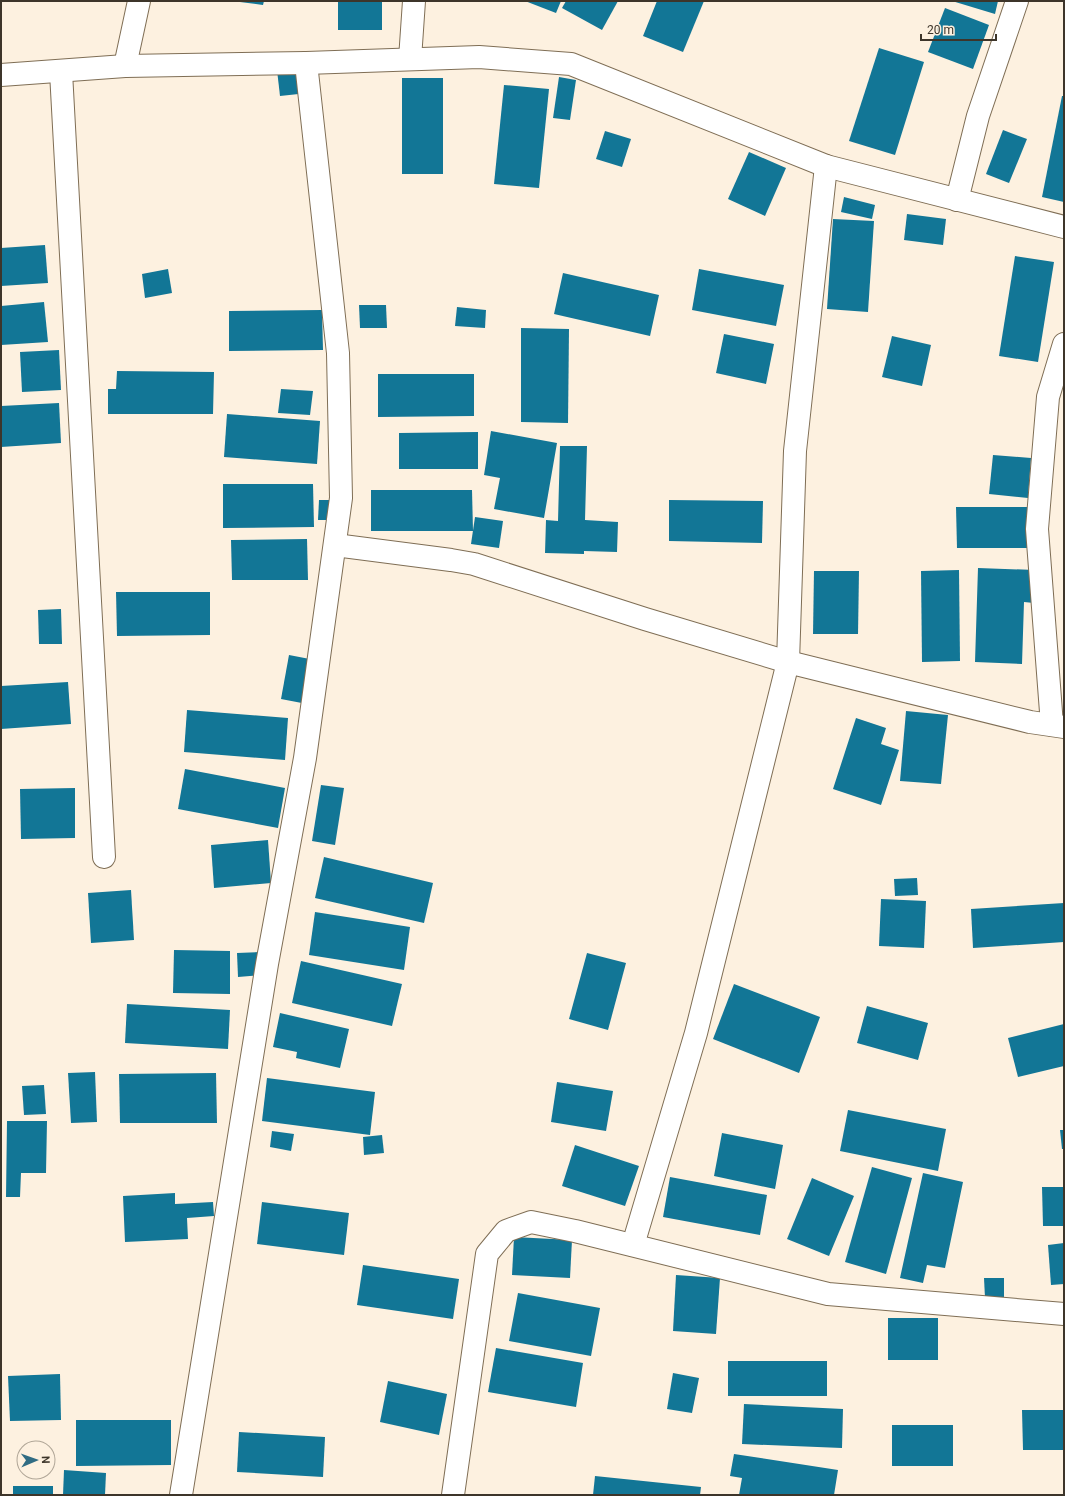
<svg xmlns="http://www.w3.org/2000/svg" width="1065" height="1496" font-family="Roboto,sans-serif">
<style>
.building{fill:#127696}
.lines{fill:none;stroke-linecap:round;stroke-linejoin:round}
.street-casing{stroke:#7f6e55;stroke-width:24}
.street{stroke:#fff;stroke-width:22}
</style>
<rect width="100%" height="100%" fill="#fdf1e0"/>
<g class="building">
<polygon points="232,1 264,1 263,5"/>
<rect x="338" y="1" width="44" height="29"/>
<polygon points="525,1 561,1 556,13"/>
<polygon points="566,1 618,1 602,30 562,8"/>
<polygon points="657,1 704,1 683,52 643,36"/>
<polygon points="952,1 998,1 995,14"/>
<polygon points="945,8 989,25 973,69 928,52"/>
<polygon points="879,48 924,62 895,155 849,141"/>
<polygon points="305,67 308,93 280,96 277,70"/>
<polygon points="559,77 576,80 570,120 553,118"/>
<rect x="402" y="78" width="41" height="96"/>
<polygon points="504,85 549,89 539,188 494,184"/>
<polygon points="1062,96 1064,96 1064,202 1042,197"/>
<polygon points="1003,130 1027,139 1009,183 986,174"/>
<polygon points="605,131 631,139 622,167 596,159"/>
<polygon points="749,152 786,168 765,216 728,199"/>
<polygon points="844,197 875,205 872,219 841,212"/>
<polygon points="907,214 946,219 943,245 904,240"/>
<polygon points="833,219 874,221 868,312 827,309"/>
<polygon points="45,245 48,283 1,286 1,248"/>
<polygon points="1015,256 1054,262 1038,362 999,356"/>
<polygon points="168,269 172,293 145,298 142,274"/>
<polygon points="699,269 784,285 776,326 692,310"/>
<polygon points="563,273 659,295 650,336 554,314"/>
<polygon points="44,302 48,342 1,345 1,306"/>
<polygon points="359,305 386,305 387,328 360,328"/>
<polygon points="457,307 486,310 485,328 455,326"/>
<polygon points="322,310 323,350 229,351 229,311"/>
<polygon points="521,328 569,329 568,423 521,422"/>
<polygon points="724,334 774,344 766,384 716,373"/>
<polygon points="892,336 931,345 922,386 882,377"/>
<polygon points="59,350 61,390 22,392 20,352"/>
<polygon points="117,371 214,372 213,414 108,414 108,389 116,389"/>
<polygon points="378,374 474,374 474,416 378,417"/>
<polygon points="281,389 313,391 310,415 278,413"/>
<polygon points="59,403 61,443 1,447 1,406"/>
<polygon points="227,414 320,421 317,464 224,457"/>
<polygon points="491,431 557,443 544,518 494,509 500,478 484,475"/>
<polygon points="478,432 478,469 399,469 399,433"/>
<polygon points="560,446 587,446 585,520 618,522 617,552 584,551 584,554 545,553 546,520 558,521"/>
<polygon points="993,455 1031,458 1028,498 989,494"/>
<polygon points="223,484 313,484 314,527 223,528"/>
<polygon points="371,490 472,490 473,531 371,531"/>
<polygon points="319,500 333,500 332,520 318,520"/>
<polygon points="669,500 763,501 762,543 669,541"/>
<polygon points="956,507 1029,507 1029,548 957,548"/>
<polygon points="475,517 503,521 499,548 471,544"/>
<polygon points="307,539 308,580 232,580 231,540"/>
<polygon points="978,568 1035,570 1034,603 1024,602 1022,664 975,662"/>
<polygon points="959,570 960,661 922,662 921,571"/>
<polygon points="814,571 859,571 858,634 813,634"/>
<polygon points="116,592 210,592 210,635 117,636"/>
<polygon points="61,609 62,644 39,644 38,610"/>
<polygon points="289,655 315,660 307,704 281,699"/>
<polygon points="68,682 71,724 1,729 1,686"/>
<polygon points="187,710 288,718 285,760 184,752"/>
<polygon points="906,711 948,715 941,784 900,781"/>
<polygon points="856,718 886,728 881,744 899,750 881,805 833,789"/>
<polygon points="185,769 285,788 278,828 178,809"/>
<polygon points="321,785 344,788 335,845 312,841"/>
<polygon points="75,788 75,838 21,839 20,789"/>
<polygon points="268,840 271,883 214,888 211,845"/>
<polygon points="324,857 433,883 424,923 315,898"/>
<polygon points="917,878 918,895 895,896 894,879"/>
<polygon points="131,890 134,940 91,943 88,893"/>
<polygon points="881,899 926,901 924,948 879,946"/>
<polygon points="1064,903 1064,942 973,948 971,909"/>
<polygon points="315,912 410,927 404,970 309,955"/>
<polygon points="174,950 230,951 230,994 173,993"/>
<polygon points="261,952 262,975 238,977 237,953"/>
<polygon points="587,953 626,963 608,1030 569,1019"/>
<polygon points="301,961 402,984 392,1026 292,1003"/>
<polygon points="734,984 820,1017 799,1073 713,1039"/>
<polygon points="127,1004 230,1010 228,1049 125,1043"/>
<polygon points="867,1006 928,1023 918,1060 857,1043"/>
<polygon points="280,1013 349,1029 340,1068 296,1058 297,1052 273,1047"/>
<polygon points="1064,1024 1064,1066 1018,1077 1008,1038"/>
<polygon points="95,1072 97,1122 71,1123 68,1073"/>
<polygon points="216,1073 217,1123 120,1123 119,1074"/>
<polygon points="267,1078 375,1092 370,1135 262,1121"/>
<polygon points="557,1082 613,1091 606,1131 551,1122"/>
<polygon points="44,1085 46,1114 24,1115 22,1086"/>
<polygon points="848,1110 946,1129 938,1171 840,1151"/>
<polygon points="7,1121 47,1121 46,1173 21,1173 20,1197 6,1197"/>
<polygon points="1060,1130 1064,1130 1064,1149 1062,1149"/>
<polygon points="272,1131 294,1134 291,1151 270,1147"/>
<polygon points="722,1133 783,1145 775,1189 714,1176"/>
<polygon points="382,1135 384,1153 364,1155 363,1137"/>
<polygon points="575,1145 639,1166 625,1206 562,1186"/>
<polygon points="872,1167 912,1178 886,1274 845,1262"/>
<polygon points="923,1173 963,1182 945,1268 927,1265 923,1283 900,1278"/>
<polygon points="670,1177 767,1195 760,1235 663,1217"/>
<polygon points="812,1178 854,1196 829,1256 787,1239"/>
<polygon points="1042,1187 1064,1187 1064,1226 1043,1226"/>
<polygon points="175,1193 175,1204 213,1202 214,1216 187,1218 188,1239 125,1242 123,1196"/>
<polygon points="262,1202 349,1213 344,1255 257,1244"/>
<polygon points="514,1237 572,1240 570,1278 512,1275"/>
<polygon points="1064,1243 1064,1284 1051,1285 1048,1245"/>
<polygon points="363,1265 459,1279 453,1319 357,1305"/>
<polygon points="676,1275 720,1278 716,1334 673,1331"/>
<polygon points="984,1278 1004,1278 1004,1297 985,1298"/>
<polygon points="518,1293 600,1308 591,1356 509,1341"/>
<rect x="888" y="1318" width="50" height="42"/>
<polygon points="496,1348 583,1363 576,1407 488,1392"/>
<rect x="728" y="1361" width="99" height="35"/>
<polygon points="673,1373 699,1378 692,1413 667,1409"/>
<polygon points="60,1374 61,1420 10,1421 8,1376"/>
<polygon points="388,1381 447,1394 439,1435 380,1422"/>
<polygon points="744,1404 843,1409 842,1448 742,1444"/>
<polygon points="1022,1410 1064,1410 1064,1450 1023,1450"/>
<polygon points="76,1420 171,1420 171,1465 76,1466"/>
<rect x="892" y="1425" width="61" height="41"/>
<polygon points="239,1432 325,1437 323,1477 237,1472"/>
<polygon points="734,1454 838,1470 834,1495 739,1495 742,1478 730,1476"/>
<polygon points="64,1470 106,1473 105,1495 63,1495"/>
<polygon points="595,1476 701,1487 700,1495 593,1495"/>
<rect x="13" y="1486" width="40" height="9"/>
</g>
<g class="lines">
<g class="street-casing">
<g id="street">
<polyline points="410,59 414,1"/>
<polyline points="125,66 139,1"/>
<polyline points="61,72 104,857"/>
<polyline points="1,75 125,66 306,63 479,57 571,64 826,166 1064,227"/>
<polyline points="957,200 978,116 1017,1"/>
<polyline points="335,545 451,560 474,564 645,619 788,662 1030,722 1064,727"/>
<polyline points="1052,725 1037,529 1048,397 1064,344"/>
<polyline points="633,1245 696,1033 788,662 795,451 826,166"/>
<polyline points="181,1495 267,964 305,758 341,498 338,353 306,63"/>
<polyline points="453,1495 487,1254 506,1231 531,1222 575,1231 828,1294 1064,1314"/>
</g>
</g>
<use href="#street" class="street"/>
</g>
<rect width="1065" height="1496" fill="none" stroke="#3d352a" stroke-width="4"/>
<g transform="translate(36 1460) rotate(88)"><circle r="19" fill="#fdf1e0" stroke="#b0a697"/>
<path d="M0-3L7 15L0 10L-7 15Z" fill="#306c83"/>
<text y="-6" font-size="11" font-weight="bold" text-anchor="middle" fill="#3d352a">N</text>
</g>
<path d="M921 34v6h75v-6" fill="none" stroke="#3d352a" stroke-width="2"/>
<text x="927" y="34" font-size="12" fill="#3d352a" stroke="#fdf1e0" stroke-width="3" paint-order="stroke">20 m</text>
</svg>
